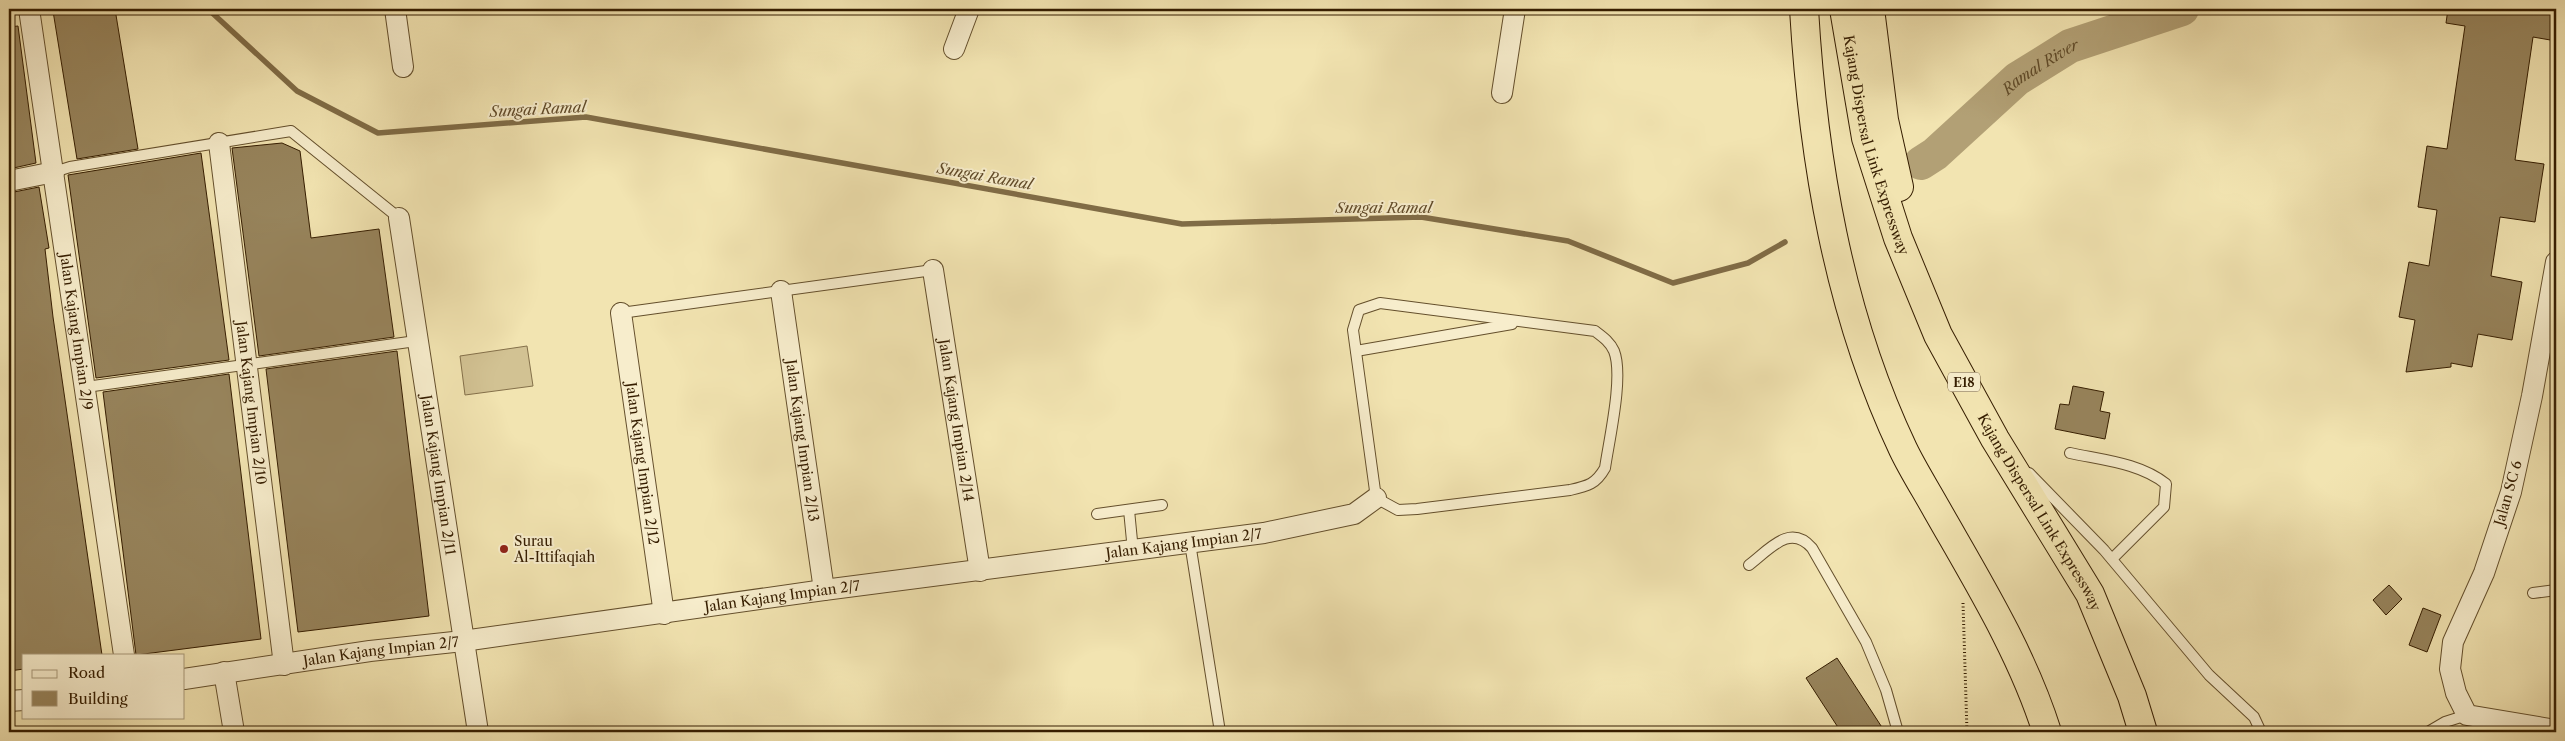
<svg xmlns="http://www.w3.org/2000/svg" width="2565" height="741" font-family="'Libre Caslon Text',serif">
<style>
.green{fill:#d2c293;stroke:#84704a}
.lines{fill:none;stroke-linecap:round;stroke-linejoin:round}
.stream{stroke:#806c46;stroke-width:5.5}
.river{stroke:#b2a075;stroke-width:34}
.building{fill:#97845c;stroke:#351d00}
.lane-casing{stroke:#644f2c;stroke-width:12}
.street-casing{stroke:#644f2c;stroke-width:22}
.highway-casing{stroke:#351d00;stroke-width:30}
.path{stroke:#351d00;stroke-width:3;stroke-dasharray:1 2.5;stroke-linecap:butt}
.lane{stroke:#f7edcc;stroke-width:10}
.street{stroke:#f7edcc;stroke-width:20}
.highway{stroke:#f2e4b1;stroke-width:28}
.poi-dot{fill:#8f2418;stroke:#f7edcc;stroke-width:2}
.labels{text-anchor:middle;dominant-baseline:central;stroke-width:4;stroke-linejoin:round;paint-order:stroke}
.shield{fill:#f7edcc;stroke:#6f5b3d;stroke-width:1}
.shield-label{font-size:12px;font-weight:bold;fill:#351d00}
.street-label{font-size:14px;fill:#351d00;stroke:#f7edcc}
.poi-label{font-size:14px;fill:#351d00;stroke:#f7edcc;text-anchor:start}
.water-label{font-size:15px;font-style:italic;fill:#614b29;stroke:#f7edcc}
</style>
<rect width="100%" height="100%" fill="#f2e4b1"/>
<filter id="stains"><feTurbulence type="fractalNoise" baseFrequency=".004" numOctaves="4"/><feColorMatrix values="0 0 0 0 .2 0 0 0 0 .09 0 0 0 0 .02 0 0 0 .5 -.17"/></filter>
<radialGradient id="worn" r=".72"><stop offset=".6" stop-color="#630" stop-opacity="0"/><stop offset="1" stop-color="#630" stop-opacity=".3"/></radialGradient>
<polygon class="green" points="527,346 533,386 465,395 460,356"/>
<g class="lines">
<polyline class="stream" points="208,9 297,91 378,133 586,117 1182,224 1421,217 1568,241 1673,283 1748,263 1785,242"/>
<path class="river" id="s1" d="M1921,163L1935,154L2017,79L2070,46L2182,9"/>
</g>
<g class="building">
<polygon points="66,9 115,9 138,149 77,159 53,11"/>
<polygon points="2448,9 2556,9 2556,41 2533,37 2515,160 2544,164 2535,222 2500,217 2491,276 2522,282 2512,340 2478,334 2472,367 2451,363 2451,367 2406,372 2415,320 2399,317 2409,262 2429,266 2437,210 2418,207 2427,146 2447,149 2465,26 2446,23"/>
<polygon points="18,26 36,163 9,169 9,27"/>
<polygon points="282,143 300,151 311,238 379,229 394,337 259,356 232,148"/>
<polygon points="201,153 229,360 96,378 68,175"/>
<polygon points="39,187 49,248 45,249 53,317 102,655 24,655 24,669 9,671 9,193"/>
<polygon points="397,351 429,616 298,632 266,369"/>
<polygon points="229,374 261,639 136,655 103,392"/>
<polygon points="2073,386 2104,392 2100,411 2110,413 2105,439 2055,429 2060,404 2069,405"/>
<polygon points="2389,585 2402,599 2386,615 2373,600"/>
<polygon points="2423,608 2441,615 2427,652 2409,645"/>
<polygon points="1837,658 1885,732 1841,732 1806,678"/>
</g>
<g class="lines">
<g class="lane-casing">
<g id="lane">
<polyline points="54,172 70,167 291,131 399,218"/>
<path d="M1380,303L1595,331C1603,337 1610,342 1614,351C1624,376 1609,440 1605,468C1596,484 1588,486 1570,490L1417,509L1398,510L1376,498L1353,330L1359,310Z"/>
<polyline points="621,313 933,270"/>
<polyline points="1356,351 1512,324"/>
<polyline points="86,387 416,341"/>
<path d="M2070,453C2102,460 2140,463 2166,484L2164,507L2112,559"/>
<polyline points="2029,473 2104,550 2209,675 2254,717 2261,732"/>
<polyline points="1129,510 1133,551"/>
<polyline points="1097,514 1162,505"/>
<polyline points="1190,543 1220,732"/>
<path d="M1749,565C1770,549 1790,523 1812,548L1866,642L1886,690L1898,732"/>
<polyline points="2533,593 2556,590"/>
<polyline points="2428,732 2445,722 2467,715"/>
</g>
</g>
<g class="street-casing">
<g id="street">
<path id="s2" d="M29,9L124,655"/>
<polyline points="395,9 403,67"/>
<polyline points="954,49 969,9"/>
<polyline points="1502,93 1515,9"/>
<path id="s3" d="M219,143L284,665"/>
<polyline points="9,181 54,172"/>
<path id="s4" d="M399,218L478,732"/>
<polyline points="2556,262 2532,396 2511,492 2484,573 2453,642 2450,669 2456,693 2467,715 2556,730"/>
<path id="s5" d="M933,270L980,571"/>
<path id="s6" d="M781,291L824,590"/>
<path id="s7" d="M621,313L664,614"/>
<polyline points="224,672 234,732"/>
<path id="s8" d="M184,679L370,651L463,641L824,590L1264,533L1354,514L1376,498"/>
<polyline points="9,701 24,700"/>
</g>
</g>
<g class="highway-casing">
<g id="highway">
<path d="M1804,9C1813,159 1838,312 1903,449C1913,470 1926,490 1937,510C1978,582 2022,653 2047,732"/>
<path id="s9" d="M1844,9L1866,138L1898,238L1938,335L1995,439L2090,594L2132,696L2143,732"/>
<polyline points="1870,9 1884,120 1899,187"/>
</g>
</g>
<polyline class="path" points="1963,603 1967,732"/>
<use href="#lane" class="lane"/>
<use href="#street" class="street"/>
<use href="#highway" class="highway"/>
</g>
<circle class="poi-dot" cx="504" cy="549" r="5"/>
<g class="labels">
<rect class="shield" x="1948" y="372.5" width="32" height="19" rx="4"/>
<g class="shield-label">
<text x="1964" y="382">E18</text>
</g>
<g class="street-label">
<text stroke="none"><textPath href="#s9" startOffset="140">Kajang Dispersal Link Expressway</textPath></text>
<text stroke="none"><textPath href="#s2" startOffset="326">Jalan Kajang Impian 2/9</textPath></text>
<text stroke="none"><textPath href="#s3" startOffset="262">Jalan Kajang Impian 2/10</textPath></text>
<text stroke="none"><textPath href="#s5" startOffset="152">Jalan Kajang Impian 2/14</textPath></text>
<text stroke="none"><textPath href="#s6" startOffset="151">Jalan Kajang Impian 2/13</textPath></text>
<text stroke="none"><textPath href="#s7" startOffset="152">Jalan Kajang Impian 2/12</textPath></text>
<text stroke="none"><textPath href="#s4" startOffset="260">Jalan Kajang Impian 2/11</textPath></text>
<text transform="translate(2508 493) rotate(-74)">Jalan SC 6</text>
<text stroke="none"><textPath href="#s9" startOffset="545">Kajang Dispersal Link Expressway</textPath></text>
<text stroke="none"><textPath href="#s8" startOffset="1009">Jalan Kajang Impian 2/7</textPath></text>
<text stroke="none"><textPath href="#s8" startOffset="604">Jalan Kajang Impian 2/7</textPath></text>
<text stroke="none"><textPath href="#s8" startOffset="199">Jalan Kajang Impian 2/7</textPath></text>
</g>
<g class="poi-label">
<text x="514" y="541">Surau<tspan x="514" dy="16">Al-Ittifaqiah</tspan></text>
</g>
<g class="water-label">
<text stroke="none"><textPath href="#s1" startOffset="154">Ramal River</textPath></text>
<text transform="translate(538 109) rotate(-3)">Sungai Ramal</text>
<text transform="translate(985 176) rotate(10)">Sungai Ramal</text>
<text x="1384" y="207">Sungai Ramal</text>
</g>
</g>
<rect width="2565" height="741" fill="none" stroke="#f2e4b1" stroke-width="30"/>
<rect x="10" y="10" width="2545" height="721" fill="none" stroke="#351d00" stroke-width="2.5"/>
<rect x="15" y="15" width="2535" height="711" fill="none" stroke="#351d00"/>
<rect x="22" y="654" width="162" height="65" fill="#f7edcc" stroke="#a99a7a"/>
<rect x="32" y="670" width="25" height="8" fill="#f7edcc" stroke="#a99a7a"/>
<text x="68" y="678" font-size="15" fill="#351d00">Road</text>
<rect x="32" y="691" width="25" height="15" fill="#97845c" stroke="#a99a7a"/>
<text x="68" y="704" font-size="15" fill="#351d00">Building</text>
<rect width="100%" height="100%" filter="url(#stains)"/>
<rect width="100%" height="100%" fill="url(#worn)"/>
</svg>
